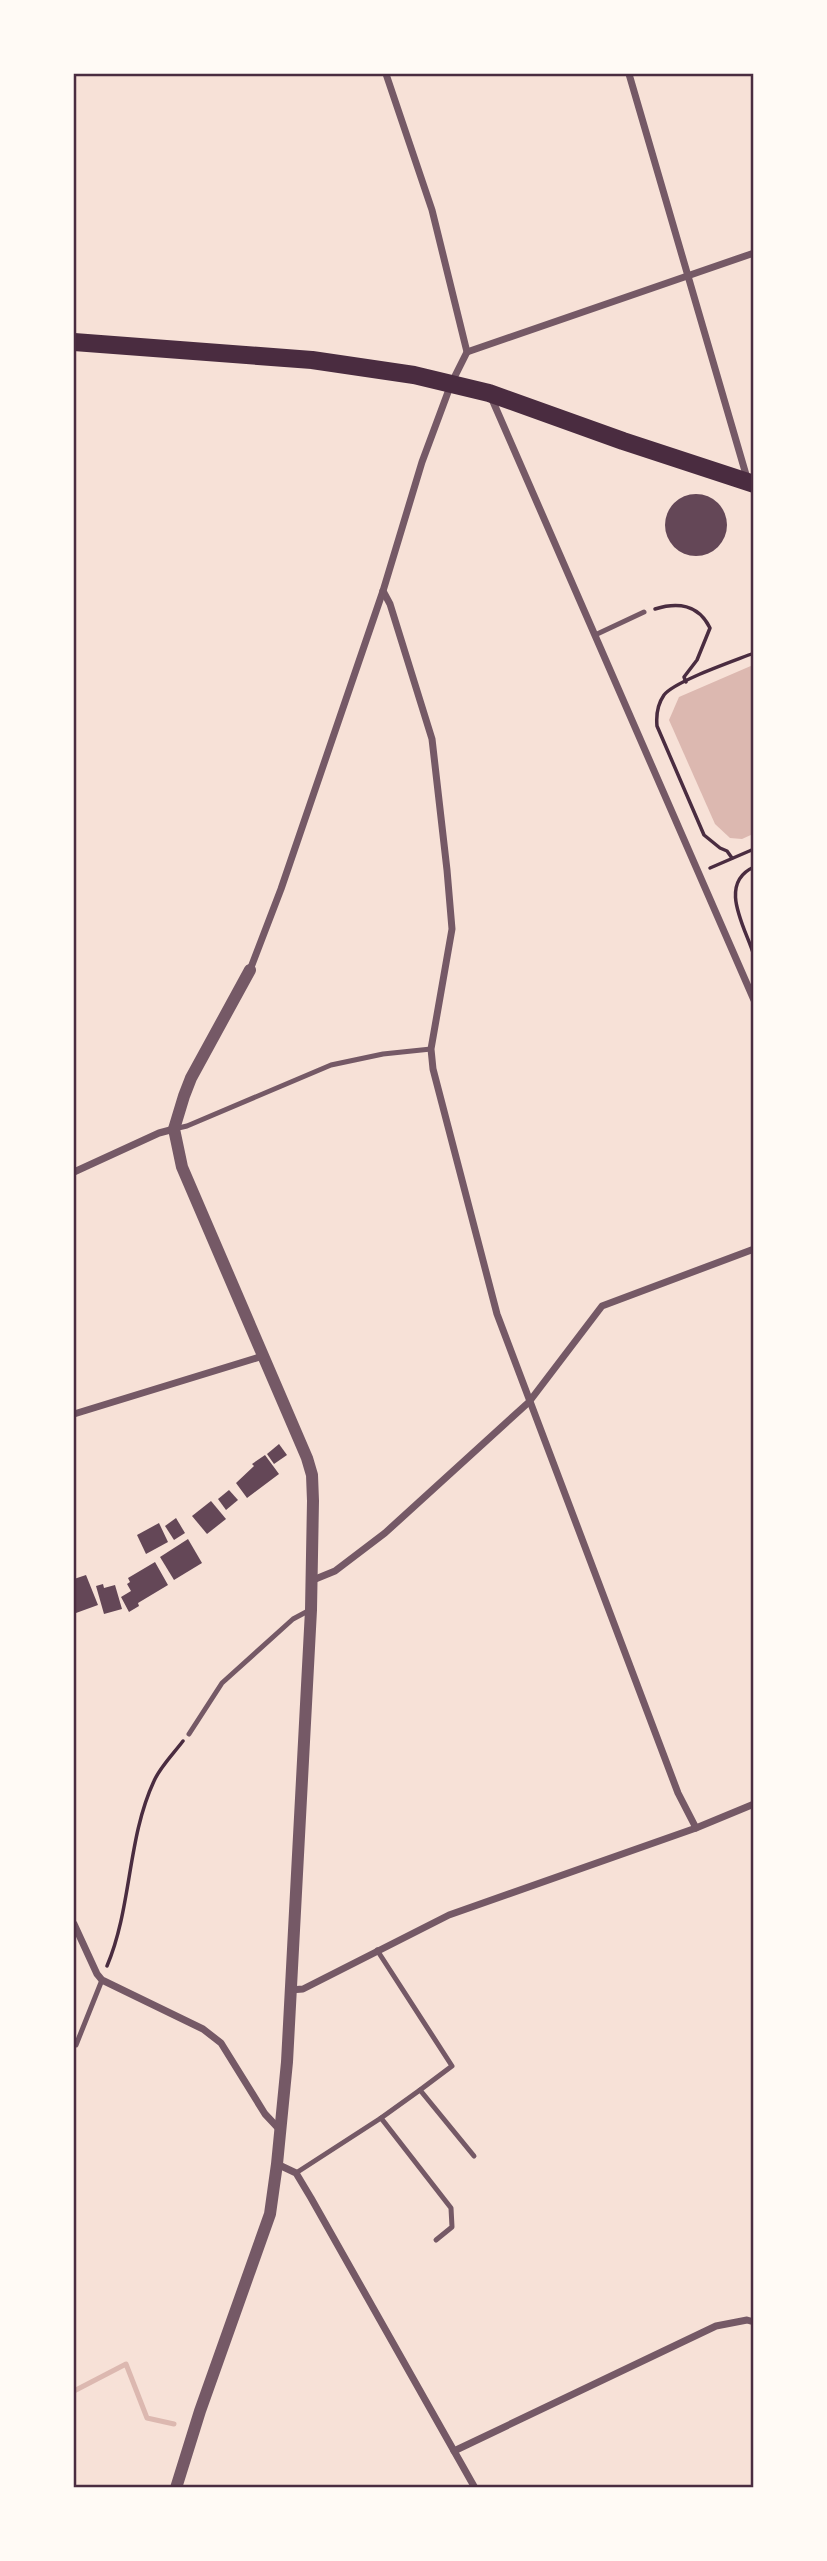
<svg xmlns="http://www.w3.org/2000/svg" width="827" height="2561" font-family="'Roboto Serif',serif">
<style>
.water{fill:#dcb8b0}
.lines{fill:none;stroke-linecap:round;stroke-linejoin:round}
.stream{stroke:#dcb8b0;stroke-width:5}
.building{fill:#644757}
.path{stroke:#4a2c40;stroke-width:3.5}
.service{stroke:#755966;stroke-width:5}
.minor{stroke:#755966;stroke-width:7}
.tertiary{stroke:#755966;stroke-width:12}
.primary{stroke:#4a2c40;stroke-width:18}
.neatline{fill:none;stroke:#4a2c40;stroke-width:2.5}
</style>
<rect width="100%" height="100%" fill="#f7e1d7"/>
<polygon class="water" points="753,665 753,834 742,839 730,838 715,824 669,720 679,697"/>
<g class="lines">
<polyline class="stream" points="74,2390 74,2391 126,2364 147,2418 174,2424"/>
</g>
<g class="building">
<circle cx="696" cy="525" r="31"/>
<polygon points="279,1444 287,1455 274,1464 267,1454"/>
<polygon points="265,1455 279,1474 247,1498 236,1483 254,1466 252,1464"/>
<polygon points="229,1490 238,1500 226,1510 218,1499"/>
<polygon points="211,1501 226,1519 207,1534 192,1516"/>
<polygon points="176,1518 185,1533 174,1540 165,1526"/>
<polygon points="159,1523 168,1542 146,1554 137,1535"/>
<polygon points="188,1539 202,1563 174,1580 160,1557"/>
<polygon points="155,1562 168,1585 138,1603 139,1606 129,1612 121,1597 131,1591 127,1584 130,1582 128,1578"/>
<polygon points="86,1575 98,1605 76,1613 74,1607 74,1579"/>
<polygon points="103,1584 104,1588 115,1585 122,1609 104,1614 96,1586"/>
</g>
<g class="lines">
<g class="path">
<path d="M655,609C678,602 698,604 710,628L697,660L684,677L686,682"/>
<path d="M732,858L727,851L720,848L704,835L657,726C656,715 657,705 664,695C675,681 734,661 754,653"/>
<path d="M754,867C716,884 747,930 754,956"/>
<polyline points="710,868 754,849"/>
<path d="M107,1966C132,1907 127,1839 154,1781C160,1767 174,1753 183,1741"/>
</g>
<g class="service">
<polyline points="595,635 644,612"/>
<polyline points="174,1129 187,1126 331,1065 383,1054 431,1049"/>
<polyline points="189,1734 222,1683 293,1619 308,1611"/>
<polyline points="377,1950 452,2066 420,2090"/>
<polyline points="76,2045 102,1980"/>
<polyline points="381,2118 420,2090 474,2156"/>
<polyline points="296,2173 381,2118 451,2208 452,2227 436,2240"/>
</g>
<g class="minor">
<polyline points="629,74 747,478"/>
<polyline points="467,352 754,253"/>
<polyline points="491,397 754,1000"/>
<polyline points="383,591 390,604 432,739 447,870 452,929 431,1049 433,1069 497,1314 678,1793 696,1828"/>
<polyline points="250,970 281,889 383,591 422,462 451,384 467,352 432,210 386,74"/>
<polyline points="74,1172 159,1133 174,1129"/>
<polyline points="74,1414 263,1356"/>
<polyline points="313,1580 335,1571 385,1533 529,1402 602,1306 754,1249"/>
<polyline points="74,1924 97,1974 102,1980 203,2029 221,2043 265,2114 280,2130"/>
<polyline points="290,1990 303,1989 449,1915 696,1828 754,1804"/>
<polyline points="277,2164 296,2173 311,2198 475,2488"/>
<polyline points="454,2451 716,2326 747,2320 754,2322"/>
</g>
<polyline class="tertiary" points="176,2488 200,2411 270,2214 277,2164 287,2062 311,1610 313,1501 312,1475 307,1458 182,1167 174,1129 184,1096 191,1078 250,970"/>
<polyline class="primary" points="74,342 312,360 414,375 489,393 623,441 754,484"/>
</g>
<rect width="827" height="2561" fill="none" stroke="#fffaf5" stroke-width="150"/>
<rect x="75" y="75" width="677" height="2411" class="neatline"/>
</svg>
